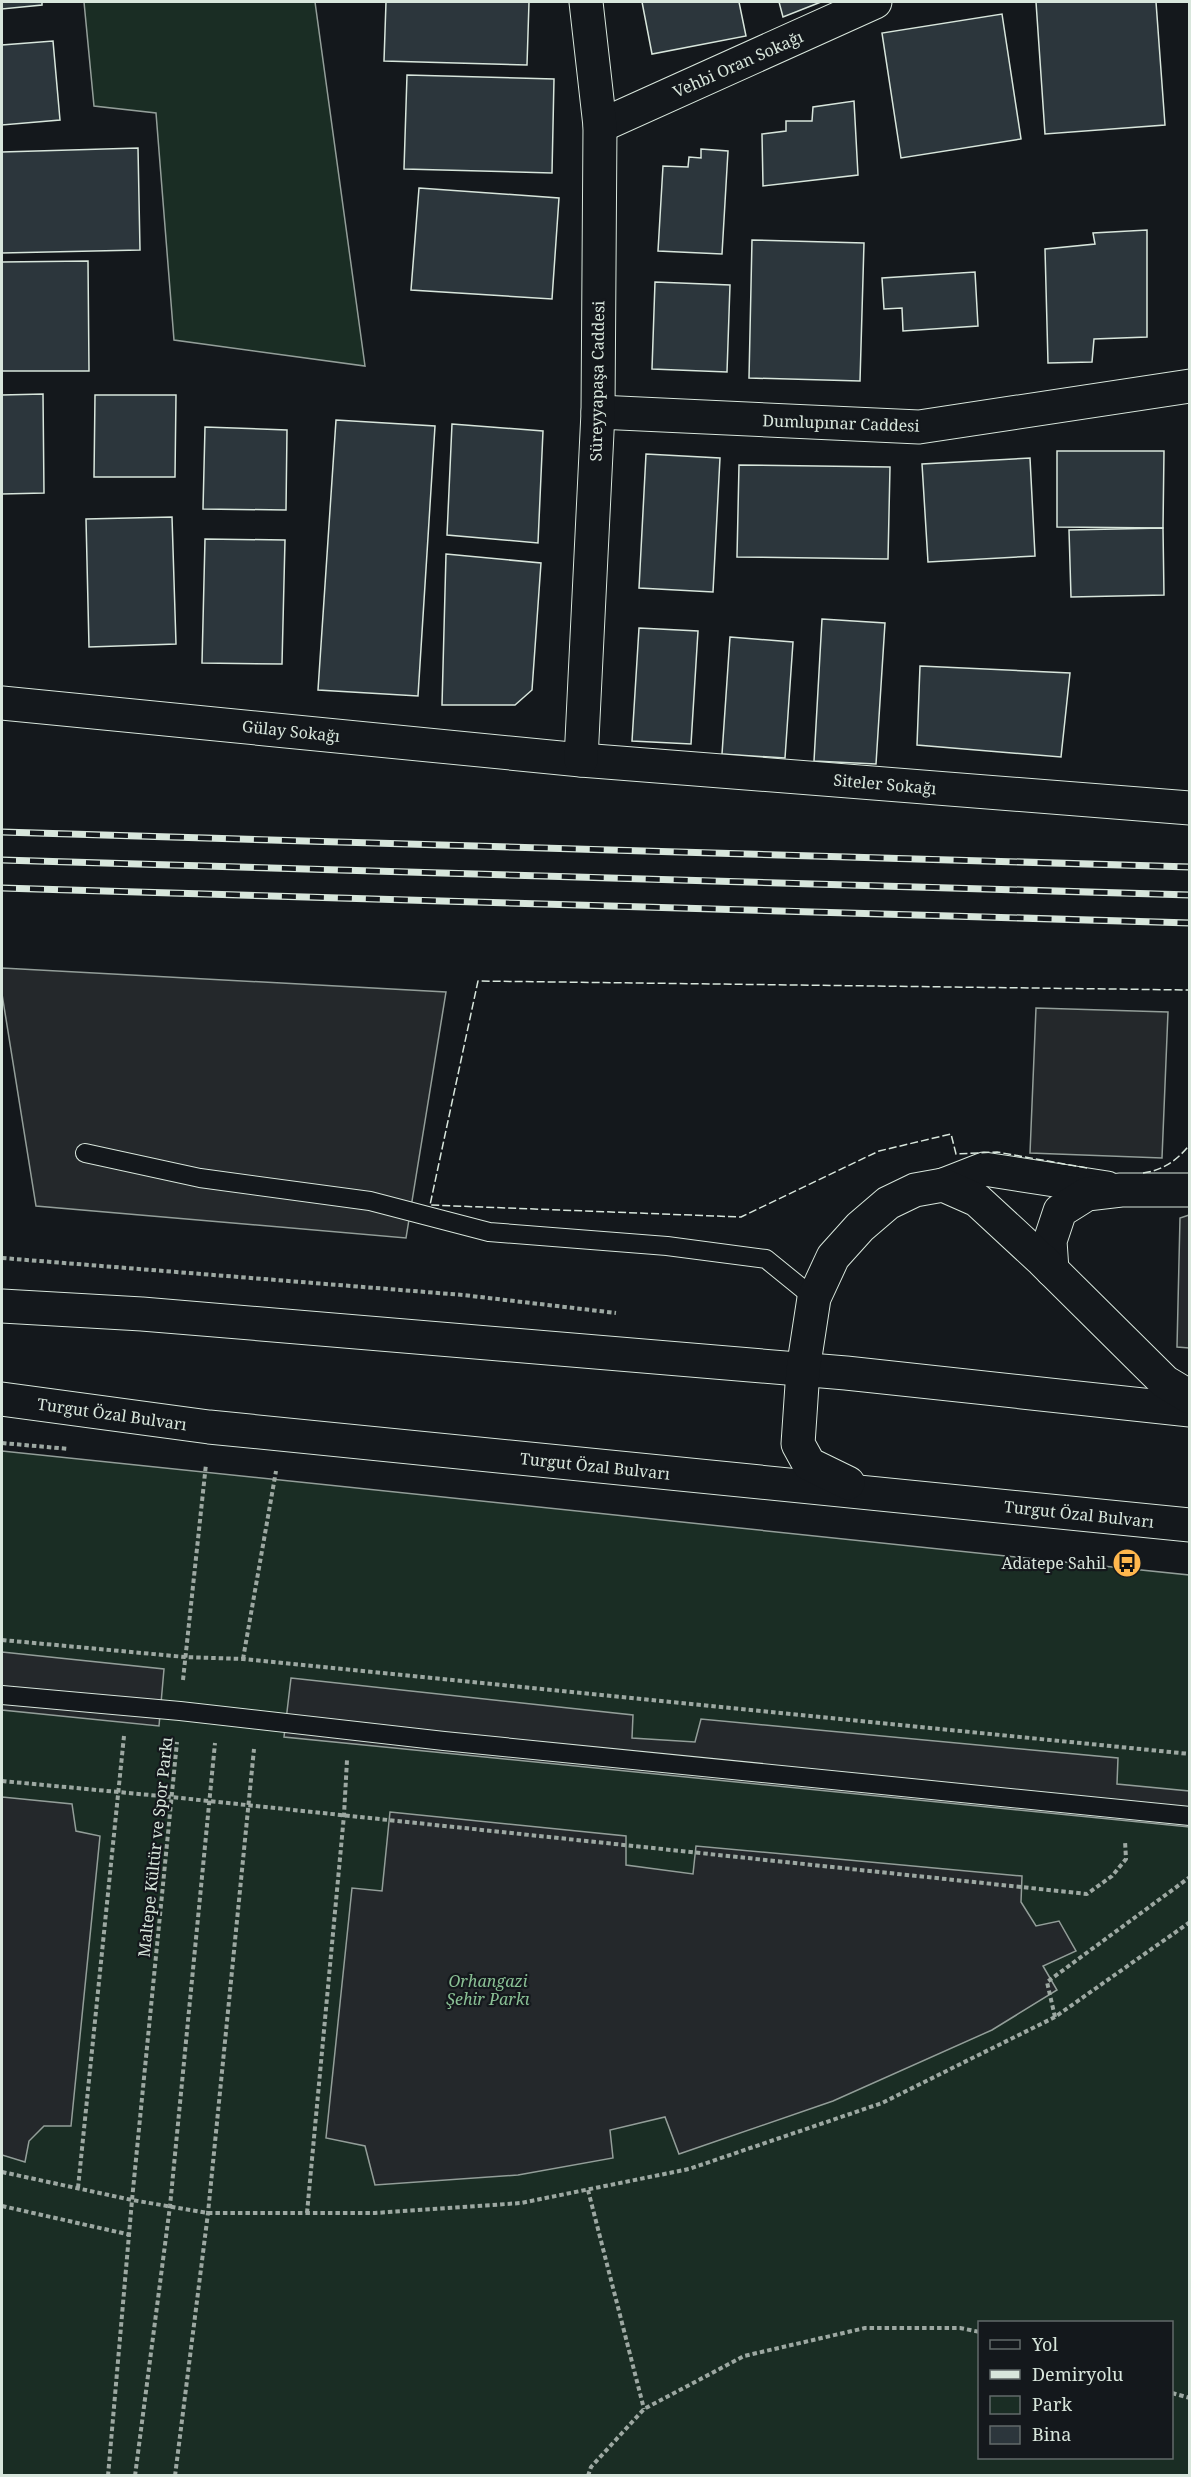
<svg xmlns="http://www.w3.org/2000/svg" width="1191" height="2477" font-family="'Noto Serif',serif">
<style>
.green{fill:#1a2d24;stroke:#939e99;stroke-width:1.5;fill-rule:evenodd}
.parking{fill:#24282b;stroke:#939e99;stroke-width:1.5}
.building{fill:#2c363c;stroke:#d8e6dc;stroke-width:1.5}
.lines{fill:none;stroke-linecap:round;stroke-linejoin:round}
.service-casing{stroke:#d8e6dc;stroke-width:20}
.minor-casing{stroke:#d8e6dc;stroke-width:35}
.trunk-casing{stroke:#d8e6dc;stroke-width:35}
.path{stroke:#9da8a2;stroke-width:4;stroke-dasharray:4.5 3;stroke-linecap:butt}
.service{stroke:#14181c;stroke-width:18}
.minor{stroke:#14181c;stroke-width:33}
.trunk{stroke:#14181c;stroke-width:33}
.rail-casing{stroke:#d8e6dc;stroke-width:7}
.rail{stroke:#14181c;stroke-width:4.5;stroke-dasharray:14;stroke-linecap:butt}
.fence{stroke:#d8e6dc;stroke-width:1.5;stroke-dasharray:8 3;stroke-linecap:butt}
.labels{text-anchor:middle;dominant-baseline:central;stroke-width:4.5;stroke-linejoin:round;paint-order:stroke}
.street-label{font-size:16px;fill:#d8e6dc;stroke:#14181c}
.poi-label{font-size:16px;fill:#d8e6dc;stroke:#14181c;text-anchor:end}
.park-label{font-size:16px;font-style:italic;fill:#8ac095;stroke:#14181c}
</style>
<rect width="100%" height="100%" fill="#14181c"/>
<g class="green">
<polygon points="84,2 315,2 365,366 174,340 156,113 94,106"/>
<path d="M2,1451L1189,1575V2475L2,2476ZM980,2322H1172V2458H980Z"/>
</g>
<g class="parking">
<polygon points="2,968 446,992 406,1238 36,1206 2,994"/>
<polygon points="1036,1008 1168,1012 1162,1158 1030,1153"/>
<polygon points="1189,1215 1190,1215 1189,1348 1177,1347 1180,1218"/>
<polygon points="2,1652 164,1669 159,1726 2,1710"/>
<polygon points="291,1678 633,1715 632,1738 695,1742 701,1719 1118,1758 1117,1784 1189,1791 1189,1827 284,1737"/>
<polygon points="2,1797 72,1804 76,1831 100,1836 71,2126 44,2126 29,2141 25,2162 2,2155"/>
<polygon points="390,1812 626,1836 626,1865 693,1874 696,1846 1022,1876 1021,1902 1036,1926 1059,1921 1076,1951 1043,1966 1057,1990 992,2030 833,2101 679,2154 665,2117 610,2130 613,2158 518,2175 375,2185 365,2146 326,2138 352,1888 382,1891"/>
</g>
<g class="building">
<polygon points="2,2 42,2 42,5 2,9"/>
<polygon points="386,2 529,2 527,65 384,61"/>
<polygon points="642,2 739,2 746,36 652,54"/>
<polygon points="779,2 821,2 783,17"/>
<polygon points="1036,2 1156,2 1165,125 1045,134"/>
<polygon points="1002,14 1021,139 901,158 882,33"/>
<polygon points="53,41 60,120 2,125 2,45"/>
<polygon points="407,75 554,79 552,173 404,169"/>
<polygon points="854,101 858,175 763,186 762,134 786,131 786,121 812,121 813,107"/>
<polygon points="138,148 140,250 2,253 2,152"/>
<polygon points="701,149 728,151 722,254 658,251 663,166 688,167 689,157 701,158"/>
<polygon points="419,188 559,198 552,299 411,290"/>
<polygon points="1147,230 1147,337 1094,339 1092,362 1048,363 1045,249 1095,244 1093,233"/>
<polygon points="752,240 864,243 860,381 749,378"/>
<polygon points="88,261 89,371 2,371 2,262"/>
<polygon points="975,272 978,326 903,331 902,308 884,309 882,278"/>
<polygon points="655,282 730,285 727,372 652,369"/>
<polygon points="43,394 44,493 2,494 2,395"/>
<polygon points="95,395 176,395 175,477 94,477"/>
<polygon points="336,420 435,426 418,696 318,690"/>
<polygon points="452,424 543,431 538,543 447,535"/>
<polygon points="205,427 287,430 286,510 203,509"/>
<polygon points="1057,451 1164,451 1163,528 1057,527"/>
<polygon points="646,454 720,458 713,592 639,588"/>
<polygon points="1030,458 1035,556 928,562 922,464"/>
<polygon points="739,465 890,467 888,559 737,557"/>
<polygon points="172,517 176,644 89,647 86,519"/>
<polygon points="1163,528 1164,595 1071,597 1069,530"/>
<polygon points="205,539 285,540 282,664 202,663"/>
<polygon points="446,554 541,563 532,690 515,705 442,705"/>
<polygon points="822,619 885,623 876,764 814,761"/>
<polygon points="639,628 698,631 691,744 632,741"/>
<polygon points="730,637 793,642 785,758 722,754"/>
<polygon points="920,666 1070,673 1061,757 917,745"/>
</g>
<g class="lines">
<g class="service-casing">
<g id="service">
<polyline points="85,1153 200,1178 370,1201 489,1232 667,1246 766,1259 814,1298"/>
<polyline points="2,1695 180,1711 444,1741 1190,1816"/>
</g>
</g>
<g class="minor-casing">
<g id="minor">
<polyline points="600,126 875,2"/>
<polyline points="598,412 919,427 1190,386"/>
<polyline points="2,703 581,760 1190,808"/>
<polyline points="581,760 598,412 600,126 586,2"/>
<polyline points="943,1185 984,1169 1107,1188"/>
<polyline points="1052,1270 1050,1241 1060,1211 1087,1194 1121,1190 1190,1190"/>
</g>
</g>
<g class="trunk-casing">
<g id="trunk">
<polyline points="2,1306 142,1314 846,1373 1190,1410"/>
<polyline points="2,1399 209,1427 1190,1525"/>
<polyline points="848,1483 809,1464 798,1444 803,1370 814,1298 833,1257 860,1227 888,1203 915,1190 943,1185 977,1200 1042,1260 1165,1382 1190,1397"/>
</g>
</g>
<g class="path">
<polyline points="2,1258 463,1295 616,1313"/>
<polyline points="2,1443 69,1449"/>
<polyline points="2,1640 185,1657 243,1659 1190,1754"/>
<polyline points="243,1659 276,1471"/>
<polyline points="183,1680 206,1464"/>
<polyline points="2,1781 171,1797 1087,1894 1112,1876 1126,1859 1125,1841"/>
<polyline points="1055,2017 1047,1982 1190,1877"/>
<polyline points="2,2172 132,2200 208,2213 375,2213 521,2203 689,2169 882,2103 1055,2017 1190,1922"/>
<polyline points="78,2188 124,1736"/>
<polyline points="588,2190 644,2409"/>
<polyline points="2,2206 131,2235"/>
<polyline points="307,2213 344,1815 347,1760"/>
<polyline points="1172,2393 1190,2398"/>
<polyline points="108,2476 132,2200 177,1742"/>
<polyline points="135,2476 170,2206 215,1743"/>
<polyline points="175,2476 208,2213 254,1749"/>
<polyline points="588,2476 591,2467 644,2409 744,2356 865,2328 960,2328 980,2332"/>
</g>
<use href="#service" class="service"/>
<use href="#minor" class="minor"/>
<use href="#trunk" class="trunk"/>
<g class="rail-casing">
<g id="rail">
<polyline points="2,832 1190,867"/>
<polyline points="2,860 1190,895"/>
<polyline points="2,888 1190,923"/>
</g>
</g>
<use href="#rail" class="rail"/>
<g class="fence">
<polyline points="1087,1168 997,1152 956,1154 951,1134 879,1151 741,1217 430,1205 478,981 1190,990"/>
<path d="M1143,1173C1162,1171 1179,1159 1190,1144"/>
</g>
</g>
<defs>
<g id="bus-disc" transform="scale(1.5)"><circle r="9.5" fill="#ffb74d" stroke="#14181c"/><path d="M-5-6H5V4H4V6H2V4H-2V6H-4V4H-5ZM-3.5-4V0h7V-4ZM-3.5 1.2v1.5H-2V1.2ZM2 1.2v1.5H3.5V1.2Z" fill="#111"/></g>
</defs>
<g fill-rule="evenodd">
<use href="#bus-disc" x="1127" y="1563"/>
</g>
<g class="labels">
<g class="street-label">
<text transform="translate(738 64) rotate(-24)">Vehbi Oran Sokağı</text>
<text transform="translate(597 381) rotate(-89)">Süreyyapaşa Caddesi</text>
<text transform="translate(841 423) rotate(2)">Dumlupınar Caddesi</text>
<text transform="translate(291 731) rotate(6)">Gülay Sokağı</text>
<text transform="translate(885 784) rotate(5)">Siteler Sokağı</text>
<text transform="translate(112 1414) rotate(8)">Turgut Özal Bulvarı</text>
<text transform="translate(595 1466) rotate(6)">Turgut Özal Bulvarı</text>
<text transform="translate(1079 1514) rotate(6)">Turgut Özal Bulvarı</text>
<text transform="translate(155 1847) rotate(-84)">Maltepe Kültür ve Spor Parkı</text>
</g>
<g class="poi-label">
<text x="1106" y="1563">Adatepe Sahil</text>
</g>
<g class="park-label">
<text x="488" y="1981">Orhangazi<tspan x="488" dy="18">Şehir Parkı</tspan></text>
</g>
</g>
<rect width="1191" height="2477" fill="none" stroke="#d8e6dc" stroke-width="6"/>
<rect x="978" y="2321" width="195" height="138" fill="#14181c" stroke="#626a69" stroke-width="1.5"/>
<rect x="990" y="2340" width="30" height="9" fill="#14181c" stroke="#626a69" stroke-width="1.5"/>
<text x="1032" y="2351" font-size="18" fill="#d8e6dc">Yol</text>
<rect x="990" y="2370" width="30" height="9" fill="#d8e6dc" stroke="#626a69" stroke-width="1.5"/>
<text x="1032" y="2381" font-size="18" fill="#d8e6dc">Demiryolu</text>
<rect x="990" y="2396" width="30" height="18" fill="#1a2d24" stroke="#626a69" stroke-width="1.5"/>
<text x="1032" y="2411" font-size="18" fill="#d8e6dc">Park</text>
<rect x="990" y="2426" width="30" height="18" fill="#2c363c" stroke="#626a69" stroke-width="1.5"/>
<text x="1032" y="2441" font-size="18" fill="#d8e6dc">Bina</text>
</svg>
